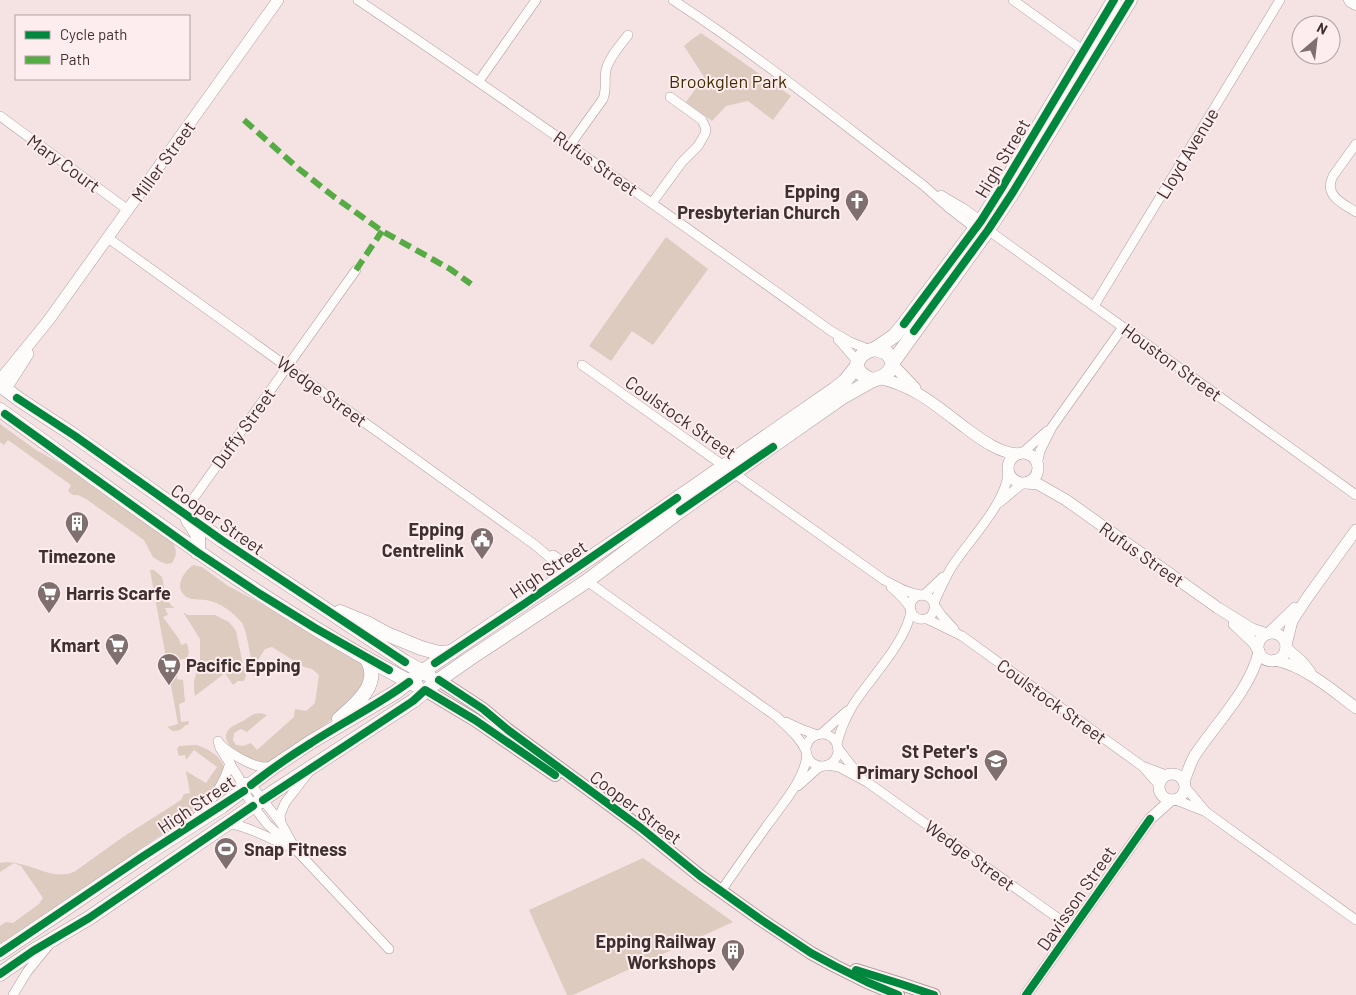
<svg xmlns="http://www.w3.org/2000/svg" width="1356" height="995" font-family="Barlow,sans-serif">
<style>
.green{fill:#dccbbe}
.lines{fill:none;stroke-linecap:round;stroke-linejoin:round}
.minor-casing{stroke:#ae9fa0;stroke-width:10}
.tertiary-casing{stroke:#ae9fa0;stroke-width:12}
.secondary-casing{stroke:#ae9fa0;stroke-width:14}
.primary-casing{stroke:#ae9fa0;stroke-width:15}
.minor{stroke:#fefbfb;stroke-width:9}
.tertiary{stroke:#fefbfb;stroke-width:11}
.secondary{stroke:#fefbfb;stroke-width:12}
.primary{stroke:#fefbfb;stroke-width:14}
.quiet{stroke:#56ab45;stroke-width:6;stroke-dasharray:12 6;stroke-linecap:butt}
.cycleway-casing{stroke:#feedee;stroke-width:11}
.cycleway{stroke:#00873e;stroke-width:8}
.labels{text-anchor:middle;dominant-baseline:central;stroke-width:4;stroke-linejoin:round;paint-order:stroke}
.park-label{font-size:18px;fill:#442c00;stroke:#feedee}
.street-label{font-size:18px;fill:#3f3030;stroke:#feedee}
.poi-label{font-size:18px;font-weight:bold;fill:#3f3030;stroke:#feedee;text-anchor:end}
</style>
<rect width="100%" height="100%" fill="#f5e3e4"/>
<g class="green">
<polygon points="701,33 791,96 773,120 748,101 726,106 712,121 686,102 704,77 684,46 691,40"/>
<polygon points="666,237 708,269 653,345 632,331 611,361 589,346"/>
<path d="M0,424L36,450L67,467L173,543C177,551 177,555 172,563L167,564L161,562L153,557L144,540L86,499L78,495H73L68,491L71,485L8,440L4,445L0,442Z"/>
<path d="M193,565L202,567L228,586L257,601L310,633L362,663L368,671L353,705L275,759C270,761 265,764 260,763C249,761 220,746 227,732C229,726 241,723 246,719C253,714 258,711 267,715L247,732L241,729L234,733L233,740L236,745L243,746L251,743L257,750L294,717L295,709L306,711L315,703L319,675L312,669L304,667L272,647L265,649L256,663L257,673L254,676C252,666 247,630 242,623C234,613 220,602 206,600C199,599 190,601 184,595C174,585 185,571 193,565Z"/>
<path d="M150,570H154L162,577C165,589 164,601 175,608H165L168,615L163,617L179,639L181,645L187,643L189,652L187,659H181L178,668L177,679L183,680L185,702L179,704L181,722L189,721L188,725H186L180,730L173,731L167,727L178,724Z"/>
<polygon points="183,612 188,615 215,615 229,622 236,631 243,665 246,676 244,681 238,681 233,685 225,673 195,696 194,689 194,681 200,660 200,639"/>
<path d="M196,745C208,748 227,759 224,774C221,785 197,809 188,817L0,944V926L6,922L13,923L39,904L43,898L21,866L14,863L0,872V863C27,858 48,882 74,872L123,837L181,800L184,794L190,793L186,771L206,783L217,767L194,750L186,760L185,755L179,756L177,749L179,746Z"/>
<polygon points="643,858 733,922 573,995 567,995 529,910"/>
</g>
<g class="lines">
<g class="minor-casing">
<g id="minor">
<path d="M358,0C518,107 675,219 831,331L850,342L870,350"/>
<path d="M673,0C759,56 841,123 923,185L949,208L975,228"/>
<polyline points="1013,0 1088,54"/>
<polyline points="479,81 536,0"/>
<polyline points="0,116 128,210"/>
<path d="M1356,144L1333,176C1323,195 1342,203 1356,212"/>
<path d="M570,145L603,99C607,89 604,80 606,70C609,57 620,46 628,35"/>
<polyline points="941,195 963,208 981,221"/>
<polyline points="652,203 682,162 698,146 705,134 706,129 702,120 670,97"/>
<polyline points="988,230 1356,495"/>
<polyline points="108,238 535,545 555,562 566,575"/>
<polyline points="1094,306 1280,0"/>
<polyline points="838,339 857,361"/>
<path d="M582,365L884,580C896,586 908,594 922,595"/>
<polyline points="1021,454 1047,431"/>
<polyline points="1037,465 1040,451 1052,427 1123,327"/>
<polyline points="999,503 1023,483"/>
<polyline points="183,513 356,270"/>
<polyline points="553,555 574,569"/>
<path d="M587,581L777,717C788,728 800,737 806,751"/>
<path d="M891,587C898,593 906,600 910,608C912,613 910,611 913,615C916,618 920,620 924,619C928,619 932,616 933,612C941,596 912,586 910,608"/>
<polyline points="924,595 943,577"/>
<path d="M934,603C939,591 945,579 951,568C968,541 1006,504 1008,473"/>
<polyline points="935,606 942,616 954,629"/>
<polyline points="927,619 962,636 1142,766 1166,775"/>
<polyline points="786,722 801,729 817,735"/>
<polyline points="821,734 847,711"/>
<circle cx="822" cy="750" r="16"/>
<polyline points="218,741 220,748 239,778 244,791 253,806 267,824 297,851 389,949"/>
<path d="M837,744C840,731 846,717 853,705C869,680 908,640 911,610"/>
<path d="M221,745C229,753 253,767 264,767C267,767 269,767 272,766"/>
<polyline points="837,747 850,764 858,773"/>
<polyline points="827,765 839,767 867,782 1073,929"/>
<polyline points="1144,768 1159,785"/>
<polyline points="246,782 251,785 281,823 292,843"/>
<polyline points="798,786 818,768 823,766"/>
<polyline points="1186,788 1206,812 1356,920"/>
<polyline points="1176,800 1204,811"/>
<path d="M196,818C211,802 225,784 230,762"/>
<path d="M228,823C248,827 267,836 286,846"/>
<polyline points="281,823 280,815 285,803 308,773"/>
<path d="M721,891C736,869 751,848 766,827C780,807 805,780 807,754"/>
<polyline points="13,995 27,972 48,946"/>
</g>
</g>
<g class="tertiary-casing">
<g id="tertiary">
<polyline points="893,365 915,388"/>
<path d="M878,378C914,385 939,408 967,429C982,440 999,453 1018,454"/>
<polyline points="0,380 48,321 278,0"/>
<polyline points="5,390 28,354"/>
<circle cx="1023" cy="468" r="15"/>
<polyline points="1026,483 1038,484 1066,500 1218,608 1252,629 1267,634"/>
<polyline points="1234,624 1254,643 1258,650"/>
<polyline points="1269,633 1295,608"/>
<circle cx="1272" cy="647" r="14"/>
<polyline points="1286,645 1292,621 1307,598 1356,530"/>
<polyline points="1286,648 1302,662 1310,672"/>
<path d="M1275,660C1306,667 1331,689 1356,708"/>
<circle cx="1172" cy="787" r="13"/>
<path d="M1184,781C1188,772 1190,763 1195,755C1216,723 1250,690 1259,652"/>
<polyline points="1026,995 1150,819 1171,800"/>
</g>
</g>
<g class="secondary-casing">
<g id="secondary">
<polyline points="439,680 483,709 508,730 641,828 700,876 760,919 811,953 835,966 867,982 898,995"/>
<polyline points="425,690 475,720 555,775"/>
<polyline points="856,970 901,984 934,995"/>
</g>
</g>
<g class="primary-casing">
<g id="primary">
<polyline points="1351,0 1356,3"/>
<polyline points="875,349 894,336 904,324 981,221 1003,186 1114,0"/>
<path d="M875,349L887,353L893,362C891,373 884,377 873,380C850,373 853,354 875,349Z"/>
<polyline points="893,362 988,230 1013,192 1130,0"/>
<polyline points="0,385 20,400 75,436 223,541 405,662 429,675"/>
<path d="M0,410C135,507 268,609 416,685"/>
<path d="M188,520C196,532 201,536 197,552"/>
<polyline points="340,612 369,624 387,634 421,648 439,653 452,652"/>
<path d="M339,719C356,704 383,683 366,658"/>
<polyline points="0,953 142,857 222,806 275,766 311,742 396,692 423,671 636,527 835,389 845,381 857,366"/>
<polyline points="0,974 33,951 89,918 275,791 413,701 439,680 469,659 587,581 680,511 841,398 873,380"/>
</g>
</g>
<use href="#minor" class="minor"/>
<use href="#tertiary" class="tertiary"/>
<use href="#secondary" class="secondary"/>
<use href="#primary" class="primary"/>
<g class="quiet">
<polyline points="244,120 299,169 333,196 382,231 450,269 471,284"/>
<polyline points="356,270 382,231"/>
</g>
<g class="cycleway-casing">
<g id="cycleway">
<polyline points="904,324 981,221 1003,186 1114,0"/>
<polyline points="914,331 988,230 1013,192 1130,0"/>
<polyline points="17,398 75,436 223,541 405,662"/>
<polyline points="5,414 197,552 260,594 315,628 389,670"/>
<polyline points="680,511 773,447"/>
<polyline points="435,663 524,604 677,498"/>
<polyline points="439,680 483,709 508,730 641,828 700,876 760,919 811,953 835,966 867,982 898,995"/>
<path d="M251,785C270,770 290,756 311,743C343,722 378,705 409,682"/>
<polyline points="263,800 413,701 425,690 475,720 555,775"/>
<polyline points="0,953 142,857 244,791"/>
<polyline points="856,970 901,984 934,995"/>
<polyline points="0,974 33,951 89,918 253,806"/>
<polyline points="1026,995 1150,819"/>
</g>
</g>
<use href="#cycleway" class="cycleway"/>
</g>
<defs>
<g id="church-pin" transform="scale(1.25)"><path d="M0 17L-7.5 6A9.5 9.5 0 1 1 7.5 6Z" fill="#7f6f6f" stroke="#feedee"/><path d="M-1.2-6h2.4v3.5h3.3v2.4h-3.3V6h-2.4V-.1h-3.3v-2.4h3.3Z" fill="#fff"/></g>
<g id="building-pin" transform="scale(1.25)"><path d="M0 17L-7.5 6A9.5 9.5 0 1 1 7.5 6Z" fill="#7f6f6f" stroke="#feedee"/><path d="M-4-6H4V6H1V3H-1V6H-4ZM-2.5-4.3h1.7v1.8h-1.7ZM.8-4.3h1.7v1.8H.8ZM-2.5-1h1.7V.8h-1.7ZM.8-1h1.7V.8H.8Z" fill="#fff"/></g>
<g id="civic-pin" transform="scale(1.25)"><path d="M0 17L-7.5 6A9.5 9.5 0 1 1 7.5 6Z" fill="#7f6f6f" stroke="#feedee"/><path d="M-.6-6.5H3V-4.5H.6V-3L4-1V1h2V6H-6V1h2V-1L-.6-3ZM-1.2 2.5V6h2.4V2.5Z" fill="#fff"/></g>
<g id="supermarket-pin" transform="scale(1.25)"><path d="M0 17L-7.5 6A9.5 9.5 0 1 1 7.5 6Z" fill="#7f6f6f" stroke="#feedee"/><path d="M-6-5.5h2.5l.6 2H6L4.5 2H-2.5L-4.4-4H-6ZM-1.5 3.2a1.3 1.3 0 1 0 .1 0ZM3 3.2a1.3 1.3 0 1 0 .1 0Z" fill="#fff"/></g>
<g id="school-pin" transform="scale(1.25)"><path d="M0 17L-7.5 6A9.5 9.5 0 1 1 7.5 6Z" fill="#7f6f6f" stroke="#feedee"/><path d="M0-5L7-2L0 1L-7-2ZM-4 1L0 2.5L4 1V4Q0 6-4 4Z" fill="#fff"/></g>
<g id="stadium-pin" transform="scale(1.25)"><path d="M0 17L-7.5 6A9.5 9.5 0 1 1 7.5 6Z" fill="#7f6f6f" stroke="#feedee"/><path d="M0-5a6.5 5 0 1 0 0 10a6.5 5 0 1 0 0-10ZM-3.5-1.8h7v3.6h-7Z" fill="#fff"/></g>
</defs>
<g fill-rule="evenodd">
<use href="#church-pin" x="857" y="201"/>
<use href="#building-pin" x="77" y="523"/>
<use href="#civic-pin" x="482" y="539"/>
<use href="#supermarket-pin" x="49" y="593"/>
<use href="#supermarket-pin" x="117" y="645"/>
<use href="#supermarket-pin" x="169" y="665"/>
<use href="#school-pin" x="996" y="761"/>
<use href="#stadium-pin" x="226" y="849"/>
<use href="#building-pin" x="733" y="951"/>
</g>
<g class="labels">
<g class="park-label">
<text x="728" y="81">Brookglen Park</text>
</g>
<g class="street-label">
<text transform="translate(1187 153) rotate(-59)">Lloyd Avenue</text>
<text transform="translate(1002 158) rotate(-59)">High Street</text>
<text transform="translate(163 161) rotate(-54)">Miller Street</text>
<text transform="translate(64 163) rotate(36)">Mary Court</text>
<text transform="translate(596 163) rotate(35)">Rufus Street</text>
<text transform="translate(1172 362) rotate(36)">Houston Street</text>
<text transform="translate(322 391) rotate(36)">Wedge Street</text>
<text transform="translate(681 417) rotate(35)">Coulstock Street</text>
<text transform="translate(243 428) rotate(-54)">Duffy Street</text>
<text transform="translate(218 519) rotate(35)">Cooper Street</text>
<text transform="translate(1142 554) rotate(35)">Rufus Street</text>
<text transform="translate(548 569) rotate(-34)">High Street</text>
<text transform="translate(1052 701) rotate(36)">Coulstock Street</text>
<text transform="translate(196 804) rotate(-34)">High Street</text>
<text transform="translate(636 807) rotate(37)">Cooper Street</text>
<text transform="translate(970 855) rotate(36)">Wedge Street</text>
<text transform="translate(1076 898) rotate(-55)">Davisson Street</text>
</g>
<g class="poi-label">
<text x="840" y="191">Epping<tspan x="840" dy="21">Presbyterian Church</tspan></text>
<text x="464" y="529">Epping<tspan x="464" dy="21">Centrelink</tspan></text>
<text x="77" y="556" text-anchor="middle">Timezone</text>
<text x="66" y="593" text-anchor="start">Harris Scarfe</text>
<text x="100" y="645">Kmart</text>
<text x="186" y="665" text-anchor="start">Pacific Epping</text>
<text x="978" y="751">St Peter's<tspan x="978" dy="21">Primary School</tspan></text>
<text x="244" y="849" text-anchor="start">Snap Fitness</text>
<text x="716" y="941">Epping Railway<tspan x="716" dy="21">Workshops</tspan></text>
</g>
</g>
<rect x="15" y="15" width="175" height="65" fill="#feedee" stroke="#b2a1a2"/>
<rect x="25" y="31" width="25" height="8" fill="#00873e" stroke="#b2a1a2"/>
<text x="60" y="40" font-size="15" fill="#3f3030">Cycle path</text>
<rect x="25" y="56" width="25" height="8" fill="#56ab45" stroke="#b2a1a2"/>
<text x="60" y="65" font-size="15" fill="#3f3030">Path</text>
<g transform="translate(1316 40) rotate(28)"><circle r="24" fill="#feedee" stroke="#b2a1a2"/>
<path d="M0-4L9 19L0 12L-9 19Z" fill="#7f6f6f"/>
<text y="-8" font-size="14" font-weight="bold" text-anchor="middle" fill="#3f3030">N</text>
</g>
</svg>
